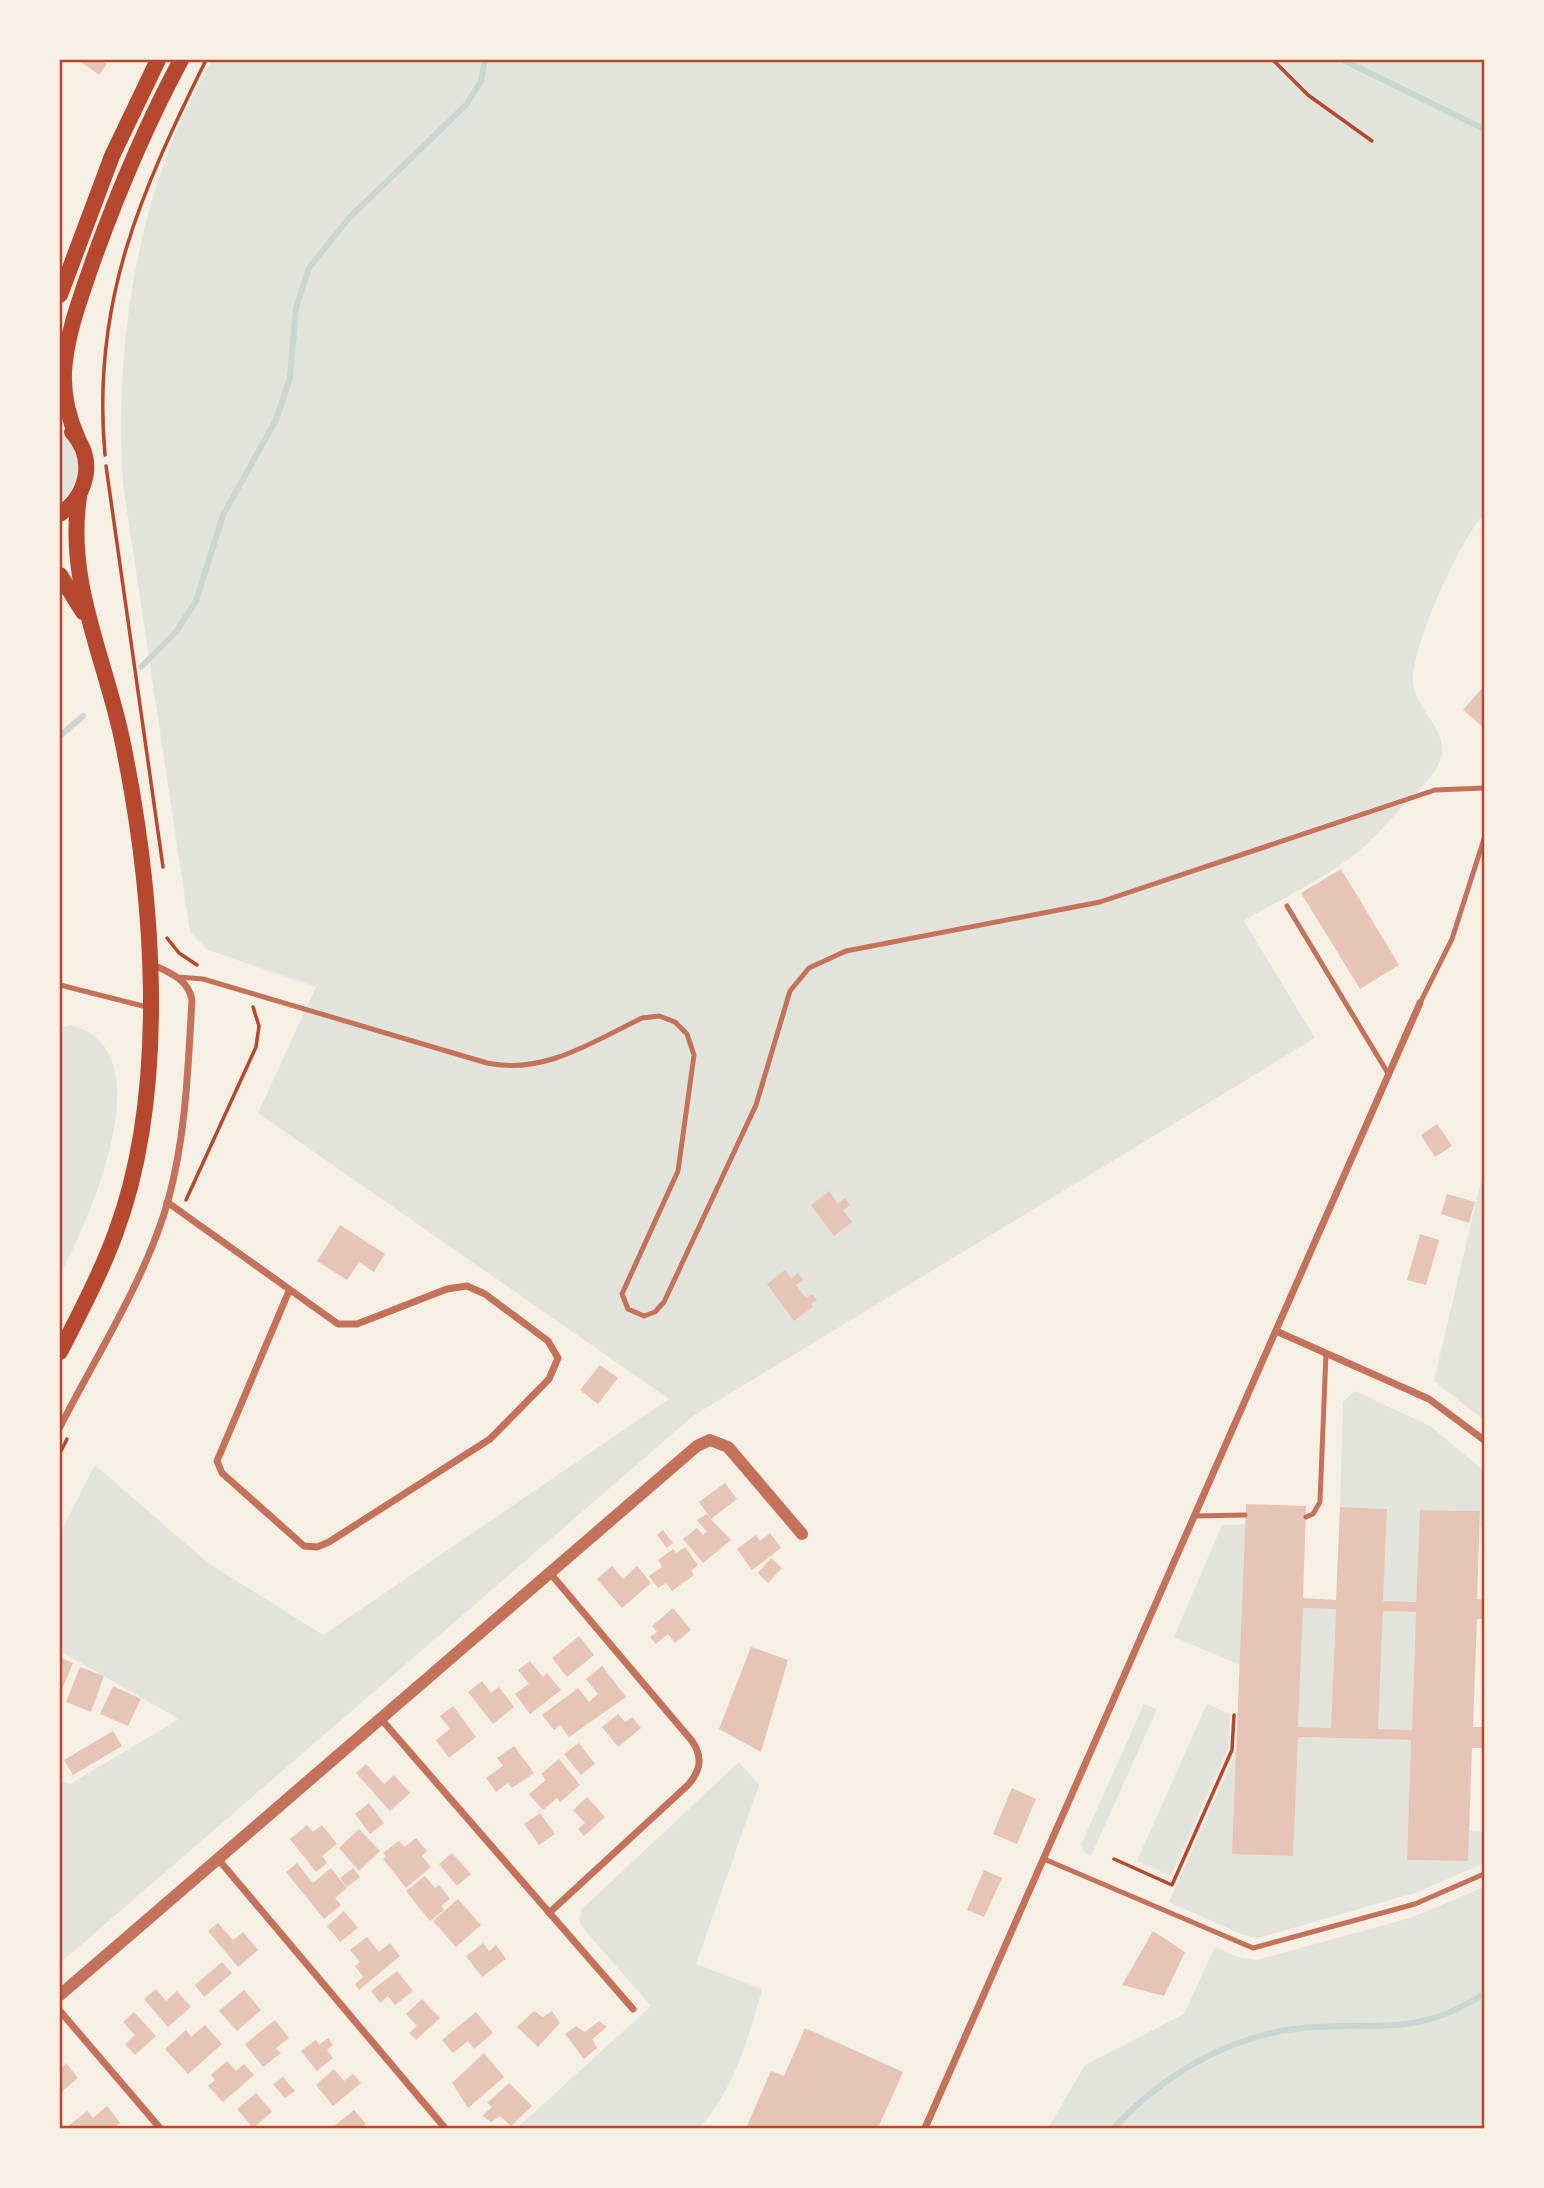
<svg xmlns="http://www.w3.org/2000/svg" width="1544" height="2188" font-family="'Source Sans 3',sans-serif">
<style>
.green{fill:#e2e4dc}
.lines{fill:none;stroke-linecap:round;stroke-linejoin:round}
.stream{stroke:#c9d6d2;stroke-width:6}
.building{fill:#e6c5b7;fill-rule:evenodd}
.path{stroke:#b5482f;stroke-width:3.5}
.service{stroke:#c5725c;stroke-width:5}
.minor{stroke:#c5725c;stroke-width:7}
.tertiary{stroke:#c5725c;stroke-width:12}
.primary{stroke:#b5482f;stroke-width:16}
.neatline{fill:none;stroke:#b5482f;stroke-width:2.5}
</style>
<rect width="100%" height="100%" fill="#f6efe4"/>
<g class="green">
<path d="M212,60H1484V515C1461,536 1409,652 1413,684C1417,712 1451,731 1440,761C1433,778 1419,790 1407,802C1391,818 1376,837 1358,852C1326,878 1280,899 1244,921L1315,1038L693,1416L60,1963V1781L70,1784L179,1719L60,1651V1533L95,1465L208,1563L323,1635L669,1399L258,1113L316,987L208,950L190,932L123,484C114,339 138,187 212,60Z"/>
<path d="M60,432C85,452 82,483 60,504Z"/>
<path d="M71,1025C167,1050 88,1220 60,1275V1028Z"/>
<polygon points="1484,1168 1484,1420 1434,1381"/>
<polygon points="1355,1391 1430,1426 1484,1471 1484,1528 1480,1527 1480,1511 1420,1510 1416,1602 1383,1601 1386,1509 1340,1507 1343,1402"/>
<polygon points="1245,1524 1240,1665 1174,1637 1222,1525"/>
<polygon points="1303,1608 1336,1609 1331,1728 1298,1727"/>
<polygon points="1383,1611 1416,1612 1412,1730 1378,1729"/>
<polygon points="1144,1704 1157,1709 1091,1856 1085,1853 1081,1845"/>
<polygon points="1207,1704 1230,1714 1228,1748 1171,1876 1137,1861"/>
<polygon points="1298,1737 1411,1740 1407,1860 1468,1861 1469,1831 1484,1832 1484,1863 1418,1892 1258,1938 1243,1935 1169,1902 1236,1752"/>
<path d="M739,1762L759,1785L696,1964L762,1989C749,2037 734,2090 699,2128H517L651,2006L582,1927L579,1922L581,1910Z"/>
<polygon points="1484,1887 1484,2128 1048,2128 1085,2065 1184,2014 1215,1947 1238,1957 1257,1960 1413,1917"/>
</g>
<g class="lines">
<g class="stream">
<polyline points="1343,60 1484,129"/>
<polyline points="141,667 176,632 196,601 223,515 276,420 290,378 296,308 309,268 349,218 466,105 481,81 485,60"/>
<polyline points="60,736 83,716"/>
<path d="M1114,2128C1165,2072 1237,2031 1315,2027C1385,2023 1420,2035 1484,1994"/>
</g>
</g>
<g class="building">
<polygon points="79,60 101,60 107,64 99,75"/>
<polygon points="1484,686 1484,728 1463,710"/>
<polygon points="1341,869 1399,965 1360,989 1301,893"/>
<polygon points="1437,1124 1452,1146 1435,1157 1421,1135"/>
<polygon points="829,1191 838,1204 845,1198 850,1205 843,1210 852,1222 834,1236 811,1205"/>
<polygon points="1447,1194 1475,1202 1469,1223 1441,1214"/>
<polygon points="340,1225 385,1254 374,1272 359,1262 347,1280 317,1261"/>
<polygon points="1420,1234 1439,1240 1426,1285 1407,1280"/>
<polygon points="785,1270 791,1278 798,1273 803,1280 796,1285 806,1298 812,1294 817,1300 811,1304 813,1307 794,1321 767,1284"/>
<polygon points="600,1365 618,1378 598,1404 580,1390"/>
<polygon points="725,1483 737,1499 711,1519 699,1502"/>
<path d="M1246,1504L1306,1506L1303,1598L1336,1600L1340,1507L1387,1509L1383,1601L1416,1602L1420,1510L1480,1511L1477,1599L1484,1600V1619H1477L1473,1727H1484V1748H1472L1468,1861L1407,1860L1411,1740L1298,1737L1293,1856L1232,1854ZM1303,1608L1336,1609L1331,1728L1298,1727ZM1383,1611L1416,1612L1412,1730L1378,1729Z"/>
<polygon points="706,1514 731,1540 703,1563 683,1539 697,1528 703,1535 707,1532 697,1520"/>
<polygon points="663,1530 673,1543 667,1548 657,1535"/>
<polygon points="770,1533 781,1548 752,1570 737,1549 756,1535 760,1541"/>
<polygon points="685,1547 698,1565 691,1571 694,1575 672,1591 666,1583 658,1588 649,1576 662,1567 658,1560 673,1549 676,1553"/>
<polygon points="771,1558 782,1568 768,1583 758,1573"/>
<polygon points="612,1566 623,1579 637,1566 651,1583 622,1608 597,1579"/>
<polygon points="673,1608 691,1630 675,1643 668,1634 656,1644 650,1637 657,1632 652,1626"/>
<polygon points="579,1636 594,1655 567,1677 552,1658"/>
<polygon points="751,1647 788,1660 761,1752 719,1729"/>
<polygon points="60,1657 73,1663 60,1694"/>
<polygon points="530,1661 543,1677 547,1673 561,1690 530,1714 515,1694 529,1684 518,1670"/>
<polygon points="602,1666 626,1697 569,1737 560,1725 554,1730 542,1715 578,1688 589,1702 598,1694 586,1679"/>
<polygon points="80,1667 104,1676 91,1712 66,1702"/>
<polygon points="482,1681 491,1693 499,1687 514,1707 493,1724 468,1692"/>
<polygon points="113,1686 141,1699 128,1726 100,1714"/>
<polygon points="453,1706 476,1737 449,1758 436,1740 450,1729 440,1716"/>
<polygon points="618,1714 625,1722 632,1717 641,1728 618,1747 602,1727"/>
<polygon points="113,1731 122,1746 73,1775 64,1760"/>
<polygon points="579,1743 595,1764 581,1775 564,1754"/>
<polygon points="514,1746 534,1773 512,1788 508,1783 496,1792 486,1778 503,1766 497,1758"/>
<polygon points="559,1759 580,1785 560,1802 557,1798 543,1810 529,1794 546,1780 541,1774"/>
<polygon points="366,1764 384,1784 394,1775 410,1793 390,1811 356,1773"/>
<polygon points="1012,1788 1036,1799 1017,1844 993,1834"/>
<polygon points="587,1797 605,1817 584,1836 578,1829 585,1823 573,1810"/>
<polygon points="369,1803 384,1823 370,1834 355,1814"/>
<polygon points="540,1813 555,1834 539,1845 524,1824"/>
<polygon points="307,1825 313,1832 322,1825 337,1844 322,1856 327,1863 316,1872 290,1839"/>
<polygon points="359,1829 380,1851 359,1871 339,1848"/>
<polygon points="416,1838 427,1851 422,1856 431,1867 406,1888 383,1859 386,1857 383,1853 399,1841 405,1847"/>
<polygon points="452,1853 471,1874 457,1886 439,1864"/>
<polygon points="297,1863 313,1883 331,1868 347,1888 335,1898 341,1905 324,1919 286,1872"/>
<polygon points="353,1868 360,1877 347,1887 340,1878"/>
<polygon points="984,1870 1002,1878 984,1917 967,1910"/>
<polygon points="425,1876 435,1888 439,1885 450,1899 441,1906 444,1910 430,1921 406,1891"/>
<polygon points="458,1899 481,1925 456,1947 433,1921"/>
<polygon points="344,1911 358,1928 340,1942 327,1926"/>
<polygon points="218,1923 233,1940 243,1932 258,1950 238,1967 208,1931"/>
<polygon points="1153,1931 1185,1952 1164,1996 1122,1985"/>
<polygon points="367,1937 379,1952 390,1943 400,1956 359,1990 355,1984 363,1977 355,1966 360,1962 350,1950"/>
<polygon points="483,1943 489,1951 496,1945 506,1959 482,1977 466,1956"/>
<polygon points="222,1962 232,1973 204,1997 195,1985"/>
<polygon points="397,1971 413,1991 395,2005 388,1996 380,2003 371,1991"/>
<polygon points="156,1989 166,2001 177,1991 191,2007 168,2027 144,1999"/>
<polygon points="244,1990 261,2010 237,2031 219,2011"/>
<polygon points="422,1999 440,2018 416,2040 409,2033 417,2026 406,2014"/>
<polygon points="534,2011 543,2017 552,2011 560,2023 538,2047 517,2027"/>
<polygon points="134,2012 156,2036 135,2055 125,2044 135,2035 123,2022"/>
<polygon points="476,2012 493,2033 474,2049 468,2041 453,2053 442,2040"/>
<polygon points="275,2020 289,2038 276,2048 281,2053 263,2067 245,2044"/>
<polygon points="599,2021 607,2027 592,2039 597,2048 584,2059 565,2034 576,2026 585,2032"/>
<polygon points="205,2025 222,2044 188,2074 165,2049 186,2030 191,2037"/>
<polygon points="805,2028 903,2072 878,2128 746,2128 771,2071 784,2076"/>
<polygon points="328,2038 333,2045 327,2050 333,2058 317,2071 301,2051 316,2040 319,2045"/>
<polygon points="484,2053 504,2077 468,2108 452,2083"/>
<polygon points="227,2061 236,2071 244,2064 254,2075 223,2102 208,2086 215,2080 211,2075"/>
<polygon points="66,2063 78,2078 60,2093 60,2069"/>
<polygon points="334,2069 344,2081 353,2074 361,2083 333,2106 316,2085"/>
<polygon points="283,2077 295,2091 285,2098 273,2084"/>
<polygon points="509,2083 532,2106 511,2126 500,2116 491,2122 482,2116 492,2107 487,2103"/>
<polygon points="256,2093 272,2112 253,2128 237,2109"/>
<polygon points="107,2106 120,2123 114,2128 66,2128 87,2111 93,2118"/>
<polygon points="354,2110 366,2124 361,2128 332,2128"/>
</g>
<g class="lines">
<g class="path">
<polyline points="1273,60 1308,95 1372,141"/>
<path d="M105,455C91,302 141,192 206,60"/>
<polyline points="106,466 163,867"/>
<polyline points="167,938 179,953 197,965"/>
<polyline points="186,1200 256,1047 259,1026 253,1007"/>
<polyline points="60,1453 67,1439"/>
<polyline points="1114,1859 1172,1885 1232,1750 1234,1715"/>
</g>
<g class="service">
<polyline points="1287,906 1389,1075"/>
<path d="M178,977L203,979L487,1063C544,1075 592,1042 642,1018L659,1016L675,1022L687,1034L694,1055L678,1171L622,1294L628,1309L644,1316L655,1312L664,1302L756,1105L790,991L809,968L846,951L1100,902L1435,790L1484,788"/>
<polyline points="60,985 147,1007"/>
<polyline points="1420,1003 1452,939 1484,839"/>
<polyline points="1195,1516 1245,1515"/>
<polyline points="1306,1517 1313,1514 1320,1502 1326,1353"/>
<polyline points="1044,1859 1253,1948 1415,1904 1484,1874"/>
</g>
<g class="minor">
<polyline points="167,1202 338,1324 357,1324 447,1289 467,1286 485,1294 548,1341 558,1358 549,1379 490,1439 329,1542 317,1547 304,1546 222,1473 217,1461 289,1291"/>
<polyline points="1276,1331 1429,1399 1484,1440"/>
<path d="M60,1427C96,1356 146,1279 168,1201C186,1136 188,1067 192,1000C188,978 168,972 149,963"/>
<polyline points="381,1719 633,2009"/>
<polyline points="218,1859 445,2128"/>
<path d="M549,1913L688,1785C701,1770 703,1757 692,1741L550,1573"/>
<polyline points="60,2011 160,2128"/>
<polyline points="925,2128 1420,1003"/>
</g>
<polyline class="tertiary" points="60,1995 697,1446 710,1440 728,1447 802,1534"/>
<g class="primary">
<polyline points="60,295 112,156 158,60"/>
<path d="M78,439C68,417 63,397 64,372C66,336 80,299 92,264C117,194 146,125 181,60"/>
<path d="M60,514C88,495 96,459 72,432"/>
<polyline points="60,575 83,612"/>
<path d="M60,1352C80,1313 101,1273 116,1232C170,1086 153,889 122,739C105,658 66,582 79,497"/>
</g>
</g>
<rect width="1544" height="2188" fill="none" stroke="#f6efe4" stroke-width="122"/>
<rect x="61" y="61" width="1422" height="2066" class="neatline"/>
</svg>
